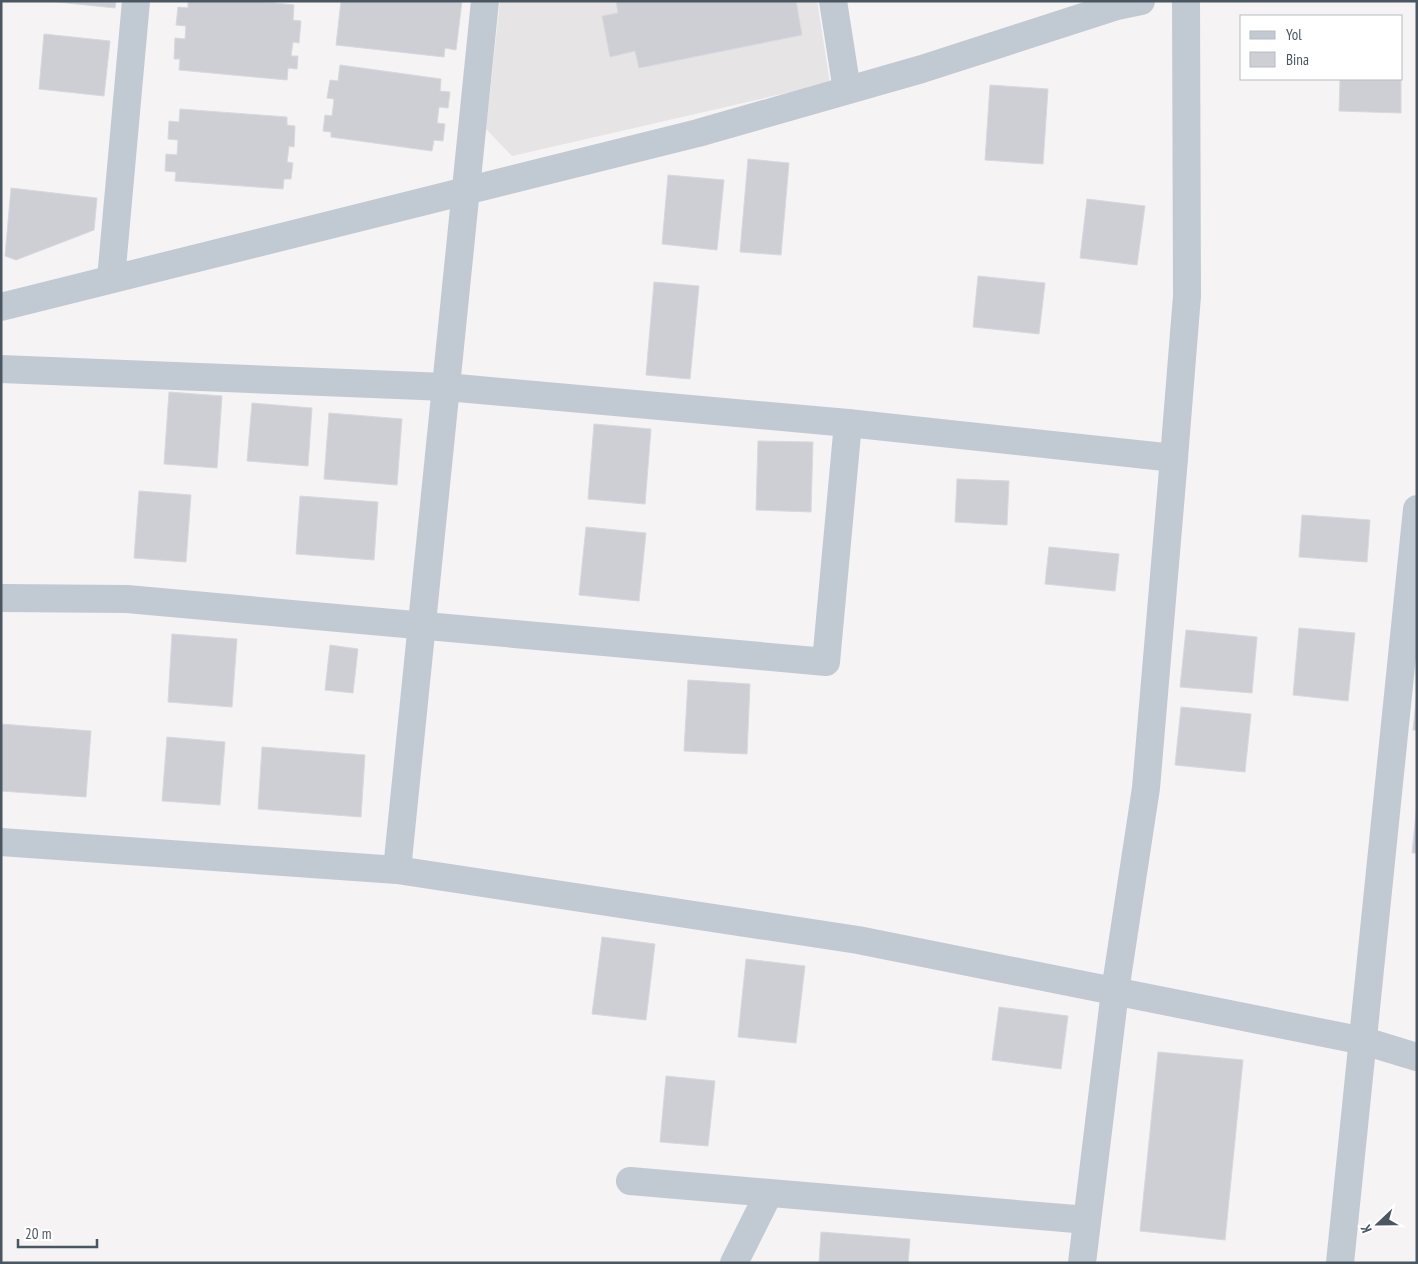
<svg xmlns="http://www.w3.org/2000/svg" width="1418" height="1264" font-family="'PT Sans Narrow',sans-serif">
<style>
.education{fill:#e6e4e5}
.building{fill:#cdcfd5;stroke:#d7d9de}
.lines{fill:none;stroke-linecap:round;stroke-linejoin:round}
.minor{stroke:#c1cad2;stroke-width:28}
</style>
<rect width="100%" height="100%" fill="#f5f3f3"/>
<polygon class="education" points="500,1 817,1 830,83 512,156 486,129"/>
<g class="building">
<polygon points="48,1 116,1 115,8"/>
<polygon points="188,1 257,1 294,5 293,20 301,21 299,43 293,42 291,56 298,56 297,69 288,68 287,80 179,70 180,59 174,59 175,38 185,39 186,26 176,25 178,7 188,8"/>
<polygon points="341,1 462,1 456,50 445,48 444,57 336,45"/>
<polygon points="616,1 796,1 802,35 639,68 635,51 610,57 602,16 618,13"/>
<polygon points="44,34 110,41 104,96 39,89"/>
<polygon points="340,65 441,79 440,91 450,92 448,108 439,107 437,123 445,124 443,141 434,140 432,151 331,137 331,132 323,131 325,115 332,116 334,99 327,98 330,80 338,81"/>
<polygon points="1340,79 1401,79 1401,113 1339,111"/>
<polygon points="990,85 1048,89 1043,164 985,160"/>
<polygon points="180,109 287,117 287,125 295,126 294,147 289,146 287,162 293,163 291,179 284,179 283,189 175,181 176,172 165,171 166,154 177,155 178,140 168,139 169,121 179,122"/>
<polygon points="748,159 789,163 781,255 740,252"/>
<polygon points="668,175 724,180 717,250 662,244"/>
<polygon points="11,188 97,198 94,230 16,260 5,256"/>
<polygon points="1087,199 1145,206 1137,265 1080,258"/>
<polygon points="978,276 1045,283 1039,334 973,327"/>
<polygon points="654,282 699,286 690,379 646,375"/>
<polygon points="169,392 222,396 217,468 164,464"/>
<polygon points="252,403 312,408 308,466 247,461"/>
<polygon points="329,413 402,419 397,485 324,479"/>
<polygon points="594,424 651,429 645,504 588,499"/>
<polygon points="758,441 813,442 811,512 756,510"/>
<polygon points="957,479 1009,481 1007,525 955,522"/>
<polygon points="139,491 191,495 186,562 134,558"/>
<polygon points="300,496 378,502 374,560 296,554"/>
<polygon points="1302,515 1370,520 1367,562 1299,557"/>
<polygon points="586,527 646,533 639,601 579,595"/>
<polygon points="1049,547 1119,554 1115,591 1045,584"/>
<polygon points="1299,628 1355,633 1348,701 1293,695"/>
<polygon points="1186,630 1257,637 1252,693 1180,687"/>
<polygon points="172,634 237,639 232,707 168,702"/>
<polygon points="330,645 358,649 353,693 325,690"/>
<polygon points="688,680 750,684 747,754 684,751"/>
<polygon points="1417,692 1417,730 1413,730"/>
<polygon points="1181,707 1251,714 1245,772 1175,765"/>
<polygon points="1,724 91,731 86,797 1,791"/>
<polygon points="167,737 225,742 220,805 162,801"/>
<polygon points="262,747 365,755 361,817 258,809"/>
<polygon points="1417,803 1417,853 1412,853"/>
<polygon points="602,937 655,944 646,1020 592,1014"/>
<polygon points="746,959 805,966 796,1043 738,1037"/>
<polygon points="999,1007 1068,1016 1061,1069 992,1060"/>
<polygon points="1158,1052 1243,1060 1225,1240 1140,1231"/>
<polygon points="666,1076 715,1081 708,1146 660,1142"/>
<polygon points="821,1232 910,1239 908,1263 819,1263"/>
</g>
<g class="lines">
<g class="minor">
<polyline points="833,1 847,90"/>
<polyline points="111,279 136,1"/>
<polyline points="1,307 698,133 922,69 1117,6 1141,1"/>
<polyline points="1,369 446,387 848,423 1174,458"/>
<polyline points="1,598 127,599 826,662 848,423"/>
<polyline points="1,842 397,870 858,940 1364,1041 1417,1057"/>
<polyline points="397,870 485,1"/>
<polyline points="630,1181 1087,1220"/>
<polyline points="734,1263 769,1193"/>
<polyline points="1082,1263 1115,991 1146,788 1174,458 1187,296 1186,1"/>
<polyline points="1340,1263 1417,509"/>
</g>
</g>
<rect width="1418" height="1264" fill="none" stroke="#4a5661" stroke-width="5"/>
<rect x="1240" y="15" width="162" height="65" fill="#ffffff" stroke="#b7bbc0"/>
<rect x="1250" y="31" width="25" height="8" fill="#c1cad2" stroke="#b7bbc0"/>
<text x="1286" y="40" font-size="15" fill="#4a5661">Yol</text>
<rect x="1250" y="52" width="25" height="15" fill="#cdcfd5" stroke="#b7bbc0"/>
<text x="1286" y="65" font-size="15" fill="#4a5661">Bina</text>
<g transform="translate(1378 1224) rotate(248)" stroke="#ffffff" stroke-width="4" paint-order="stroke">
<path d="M0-4L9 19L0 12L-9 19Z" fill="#4a5661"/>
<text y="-8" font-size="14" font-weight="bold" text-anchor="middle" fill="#4a5661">K</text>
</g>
<path d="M18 1239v8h79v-8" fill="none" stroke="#4a5661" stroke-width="2.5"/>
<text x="25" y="1239" font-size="15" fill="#4a5661" stroke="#ffffff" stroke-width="4" paint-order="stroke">20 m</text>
</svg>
